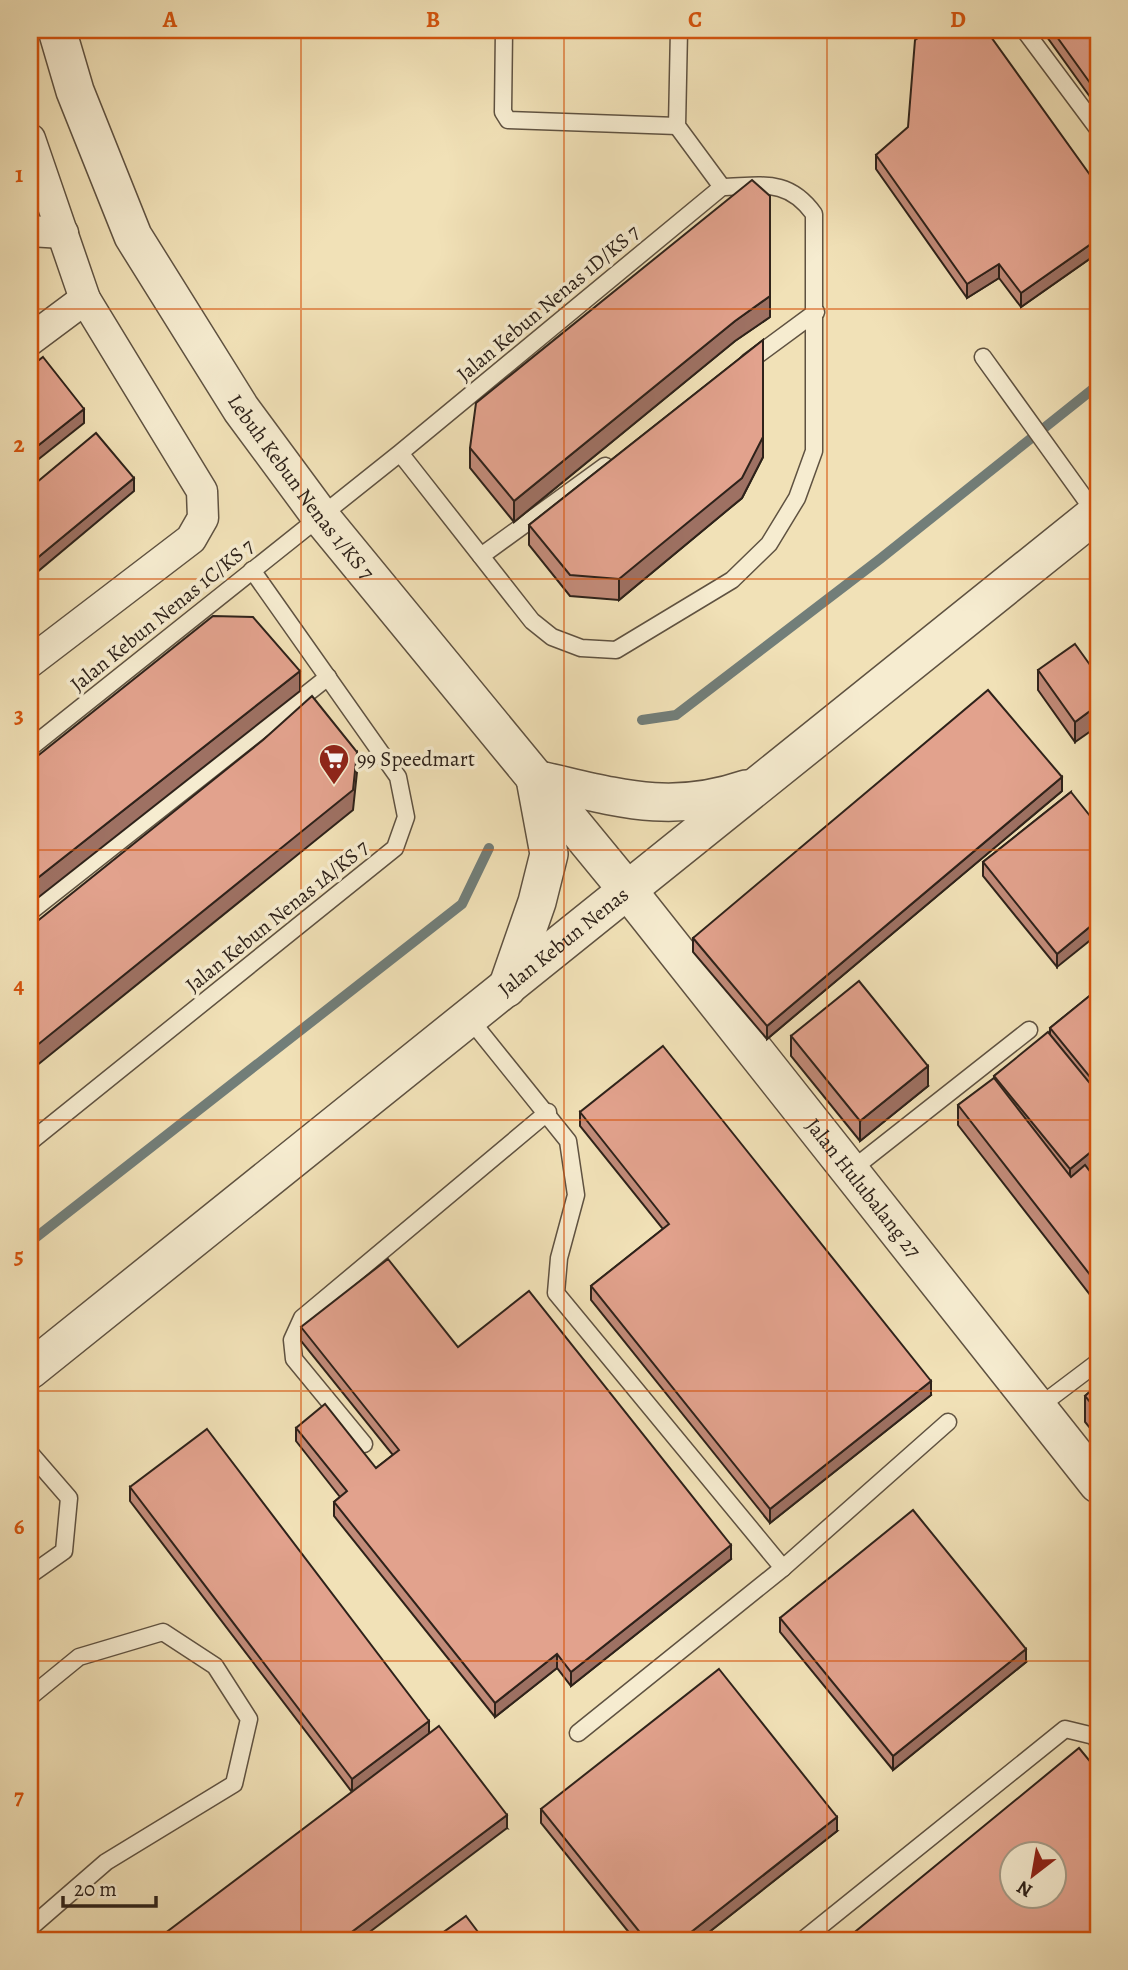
<svg xmlns="http://www.w3.org/2000/svg" width="1128" height="1970" font-family="Alegreya,serif">
<style>
.lines{fill:none;stroke-linecap:round;stroke-linejoin:round}
.stream{stroke:#727e79;stroke-width:10}
.service-casing{stroke:#5f5241;stroke-width:19}
.minor-casing{stroke:#5f5241;stroke-width:33}
.tertiary-casing{stroke:#5f5241;stroke-width:40}
.service{stroke:#f6ecd0;stroke-width:16}
.minor{stroke:#f6ecd0;stroke-width:30}
.tertiary{stroke:#f6ecd0;stroke-width:37}
.wall{fill:#c28b79;stroke:#2e221a;stroke-width:2}
.shaded-wall{fill:#9e7163;stroke:#2e221a;stroke-width:2}
.building{fill:#e2a28d;stroke:#2e221a;stroke-width:2;fill-rule:evenodd}
.grid{fill:none;stroke:#d5540d;stroke-width:2;stroke-opacity:0.55}
.labels{text-anchor:middle;dominant-baseline:central;stroke-width:7;stroke-linejoin:round;paint-order:stroke}
.street-label{font-size:21px;fill:#2e221a;stroke:#f6ecd0}
.poi-label{font-size:21px;fill:#2e221a;stroke:#f6ecd0;text-anchor:start}
.neatline{fill:none;stroke:#d5540d;stroke-width:2.5}
.grid-label{font-size:23px;text-anchor:middle;font-weight:bold;fill:#d5540d}
</style>
<rect width="100%" height="100%" fill="#f1e1b7"/>
<filter id="stains"><feTurbulence type="fractalNoise" baseFrequency=".00286" numOctaves="4"/><feColorMatrix values="0 0 0 0 .2 0 0 0 0 .09 0 0 0 0 .02 0 0 0 .5 -.17"/></filter>
<radialGradient id="worn" r=".72"><stop offset=".6" stop-color="#630" stop-opacity="0"/><stop offset="1" stop-color="#630" stop-opacity=".3"/></radialGradient>
<g class="lines">
<g class="stream">
<polyline points="642,720 676,715 880,559 1098,385"/>
<polyline points="30,1242 462,904 489,848"/>
</g>
<g class="service-casing">
<g id="service">
<polyline points="504,30 503,112 508,120 677,126"/>
<polyline points="679,30 677,126 722,187"/>
<polyline points="1025,31 1098,129"/>
<polyline points="983,357 1096,514"/>
<polyline points="748,362 816,312"/>
<polyline points="481,556 605,466"/>
<path d="M30,748L400,453L722,187C762,186 788,178 814,214V451L797,498L769,544L732,580L616,650L581,648L552,637L532,621L400,453"/>
<polyline points="30,912 328,677"/>
<polyline points="469,1018 568,1141 576,1195 559,1258 556,1293 783,1568"/>
<polyline points="30,1142 395,848 406,817 398,777 252,570"/>
<polyline points="850,1171 1029,1030"/>
<polyline points="1037,1408 1098,1362"/>
<polyline points="364,1444 294,1359 292,1340 302,1318 548,1112"/>
<polyline points="30,1453 69,1498 64,1551 30,1575"/>
<polyline points="30,1697 79,1657 163,1632 215,1666 249,1719 234,1784 106,1862 30,1928"/>
<polyline points="578,1733 783,1568 948,1422"/>
<polyline points="803,1940 1065,1729 1094,1736 1098,1742"/>
</g>
</g>
<g class="minor-casing">
<g id="minor">
<polyline points="30,139 85,299 202,491 203,518 191,539 30,662"/>
<polyline points="30,231 63,233"/>
<polyline points="30,340 85,299"/>
</g>
</g>
<g class="tertiary-casing">
<g id="tertiary">
<path id="s1" d="M57,30L75,91L133,236L241,409L320,516L629,892L1098,1484"/>
<path d="M535,779C613,796 667,816 746,789"/>
<polyline points="507,988 537,902 549,854 536,784"/>
<path id="s2" d="M30,1370L1098,512"/>
</g>
</g>
<use href="#service" class="service"/>
<use href="#minor" class="minor"/>
<use href="#tertiary" class="tertiary"/>
</g>
<g class="wall">
<polygon points="1042,30 1098,30 1098,108"/>
<polygon points="876,155 1098,186 1098,253 1021,307 999,278 967,298 876,169"/>
<polygon points="770,317 735,341 514,522 470,468 470,448"/>
<polygon points="763,340 763,457 742,498 619,600 570,596 529,545 529,525"/>
<polygon points="1098,606 1098,637 1093,630 1093,610"/>
<polygon points="1038,670 1098,676 1075,742 1038,690"/>
<polygon points="1062,791 767,1039 693,952 693,938"/>
<polygon points="1071,792 1057,967 983,876 983,862"/>
<polygon points="1098,989 1098,1166 1090,1172 1098,1182 1098,1305 958,1125 958,1105 994,1079 994,1076 1050,1034 1050,1028"/>
<polygon points="791,1036 928,1086 860,1141 791,1056"/>
<polygon points="580,1112 931,1395 770,1523 591,1300 591,1286 663,1229 580,1126"/>
<polygon points="301,1327 458,1347 731,1559 571,1686 557,1668 495,1717 334,1516 334,1502 340,1497 296,1441 296,1428 376,1468 393,1455 301,1341"/>
<polygon points="1098,1385 1098,1438 1085,1422 1085,1396"/>
<polygon points="130,1487 429,1734 507,1828 352,1792 130,1501"/>
<polygon points="780,1618 1026,1662 893,1770 780,1632"/>
<polygon points="541,1809 837,1831 699,1940 635,1940 541,1823"/>
</g>
<g class="shaded-wall">
<polygon points="1098,239 1098,253 1021,307 1021,293"/>
<polygon points="999,264 999,278 967,298 967,284"/>
<polygon points="770,296 770,317 735,341 514,522 514,501 735,321"/>
<polygon points="84,409 84,423 30,466 30,452"/>
<polygon points="763,437 763,457 742,498 619,600 619,579"/>
<polygon points="134,478 134,491 30,578 30,564"/>
<polygon points="300,671 300,691 30,904 30,884"/>
<polygon points="1098,705 1098,726 1075,742 1075,722"/>
<polygon points="357,752 357,772 353,810 30,1071 30,1051"/>
<polygon points="1062,777 1062,791 767,1039 767,1026"/>
<polygon points="1098,920 1098,934 1057,967 1057,954"/>
<polygon points="928,1066 928,1086 860,1141 860,1121"/>
<polygon points="1098,1146 1098,1166 1070,1189 1070,1169"/>
<polygon points="931,1381 931,1395 770,1523 770,1509"/>
<polygon points="731,1545 731,1559 571,1686 571,1672"/>
<polygon points="1026,1649 1026,1662 893,1770 893,1756"/>
<polygon points="557,1654 557,1668 495,1717 495,1703"/>
<polygon points="429,1721 429,1735 352,1792 352,1779"/>
<polygon points="507,1815 507,1828 359,1940 341,1940"/>
<polygon points="837,1817 837,1831 699,1940 681,1940"/>
</g>
<g class="building">
<polygon points="931,30 986,30 1098,186 1098,239 1021,293 999,264 967,284 876,155 908,127 915,40"/>
<polygon points="1052,30 1098,30 1098,94"/>
<polygon points="752,180 770,196 770,296 735,321 514,501 470,448 476,403"/>
<polygon points="763,340 763,437 742,478 619,579 570,575 529,525"/>
<polygon points="43,357 84,409 30,452 30,367"/>
<polygon points="96,433 134,478 30,564 30,488"/>
<polygon points="1098,606 1098,616 1093,610"/>
<polygon points="213,616 253,617 300,671 30,884 30,762"/>
<polygon points="1075,644 1098,676 1098,705 1075,722 1038,670"/>
<polygon points="988,690 1062,777 767,1026 693,938"/>
<polygon points="312,696 357,752 353,790 30,1051 30,927 263,740"/>
<polygon points="1071,792 1098,826 1098,920 1057,954 983,862"/>
<polygon points="859,981 928,1066 860,1121 791,1036"/>
<polygon points="1098,989 1098,1087 1050,1028"/>
<polygon points="1048,1032 1098,1093 1098,1146 1070,1169 994,1076"/>
<polygon points="663,1046 931,1381 770,1509 591,1286 669,1224 580,1112"/>
<polygon points="994,1078 1071,1177 1085,1165 1098,1182 1098,1285 958,1105"/>
<polygon points="388,1259 458,1347 529,1291 731,1545 571,1672 557,1654 495,1703 334,1502 347,1491 296,1428 325,1404 376,1468 399,1450 301,1327"/>
<polygon points="1098,1385 1098,1412 1085,1396"/>
<polygon points="207,1429 429,1721 352,1779 130,1487"/>
<polygon points="913,1510 1026,1649 893,1756 780,1618"/>
<polygon points="719,1669 837,1817 681,1940 646,1940 541,1809"/>
<polygon points="439,1726 507,1815 341,1940 156,1940"/>
<path d="M1079,1748L1098,1771V1940H845ZM1012,1854H1054V1896H1012Z"/>
<polygon points="466,1916 484,1940 435,1940 434,1939"/>
</g>
<path class="grid" d="M301,30V1940M564,30V1940M827,30V1940M30,309H1098M30,579H1098M30,850H1098M30,1120H1098M30,1391H1098M30,1661H1098"/>
<defs>
<g id="supermarket-pin" transform="scale(1.575)"><path d="M0 17L-7.5 6A9.5 9.5 0 1 1 7.5 6Z" fill="#8f2418" stroke="#f6ecd0"/><path d="M-6-5.5h2.5l.6 2H6L4.5 2H-2.5L-4.4-4H-6ZM-1.5 3.2a1.3 1.3 0 1 0 .1 0ZM3 3.2a1.3 1.3 0 1 0 .1 0Z" fill="#fff"/></g>
</defs>
<g fill-rule="evenodd">
<use href="#supermarket-pin" x="334" y="759"/>
</g>
<g class="labels">
<g class="street-label">
<text transform="translate(548 303) rotate(-40)">Jalan Kebun Nenas 1D/KS 7</text>
<text stroke="none"><textPath href="#s1" startOffset="522">Lebuh Kebun Nenas 1/KS 7</textPath></text>
<text transform="translate(162 615) rotate(-39)">Jalan Kebun Nenas 1C/KS 7</text>
<text transform="translate(277 916) rotate(-39)">Jalan Kebun Nenas 1A/KS 7</text>
<text stroke="none"><textPath href="#s2" startOffset="684">Jalan Kebun Nenas</textPath></text>
<text stroke="none"><textPath href="#s1" startOffset="1421">Jalan Hulubalang 27</textPath></text>
</g>
<g class="poi-label">
<text x="357" y="759">99 Speedmart</text>
</g>
</g>
<rect width="1128" height="1970" fill="none" stroke="#f1e1b7" stroke-width="77"/>
<g transform="translate(1033 1875) rotate(211)"><circle r="33" fill="#f6ecd0" stroke="#a69b87" stroke-width="2"/>
<path d="M0-5L12 26L0 18L-12 26Z" fill="#8f2418"/>
<text y="-10" font-size="19" font-weight="bold" text-anchor="middle" fill="#2e221a">N</text>
</g>
<path d="M63 1896v10h93v-10" fill="none" stroke="#2e221a" stroke-width="3.5"/>
<text x="74" y="1896" font-size="21" fill="#2e221a" stroke="#f6ecd0" stroke-width="5" paint-order="stroke">20 m</text>
<rect x="38" y="38" width="1052" height="1894" class="neatline"/>
<g class="grid-label">
<text x="170" y="27">A</text>
<text x="433" y="27">B</text>
<text x="695" y="27">C</text>
<text x="958" y="27">D</text>
<text x="19" y="182">1</text>
<text x="19" y="452">2</text>
<text x="19" y="723">3</text>
<text x="19" y="993">4</text>
<text x="19" y="1263">5</text>
<text x="19" y="1534">6</text>
<text x="19" y="1804">7</text>
</g>
<rect width="100%" height="100%" filter="url(#stains)"/>
<rect width="100%" height="100%" fill="url(#worn)"/>
</svg>
